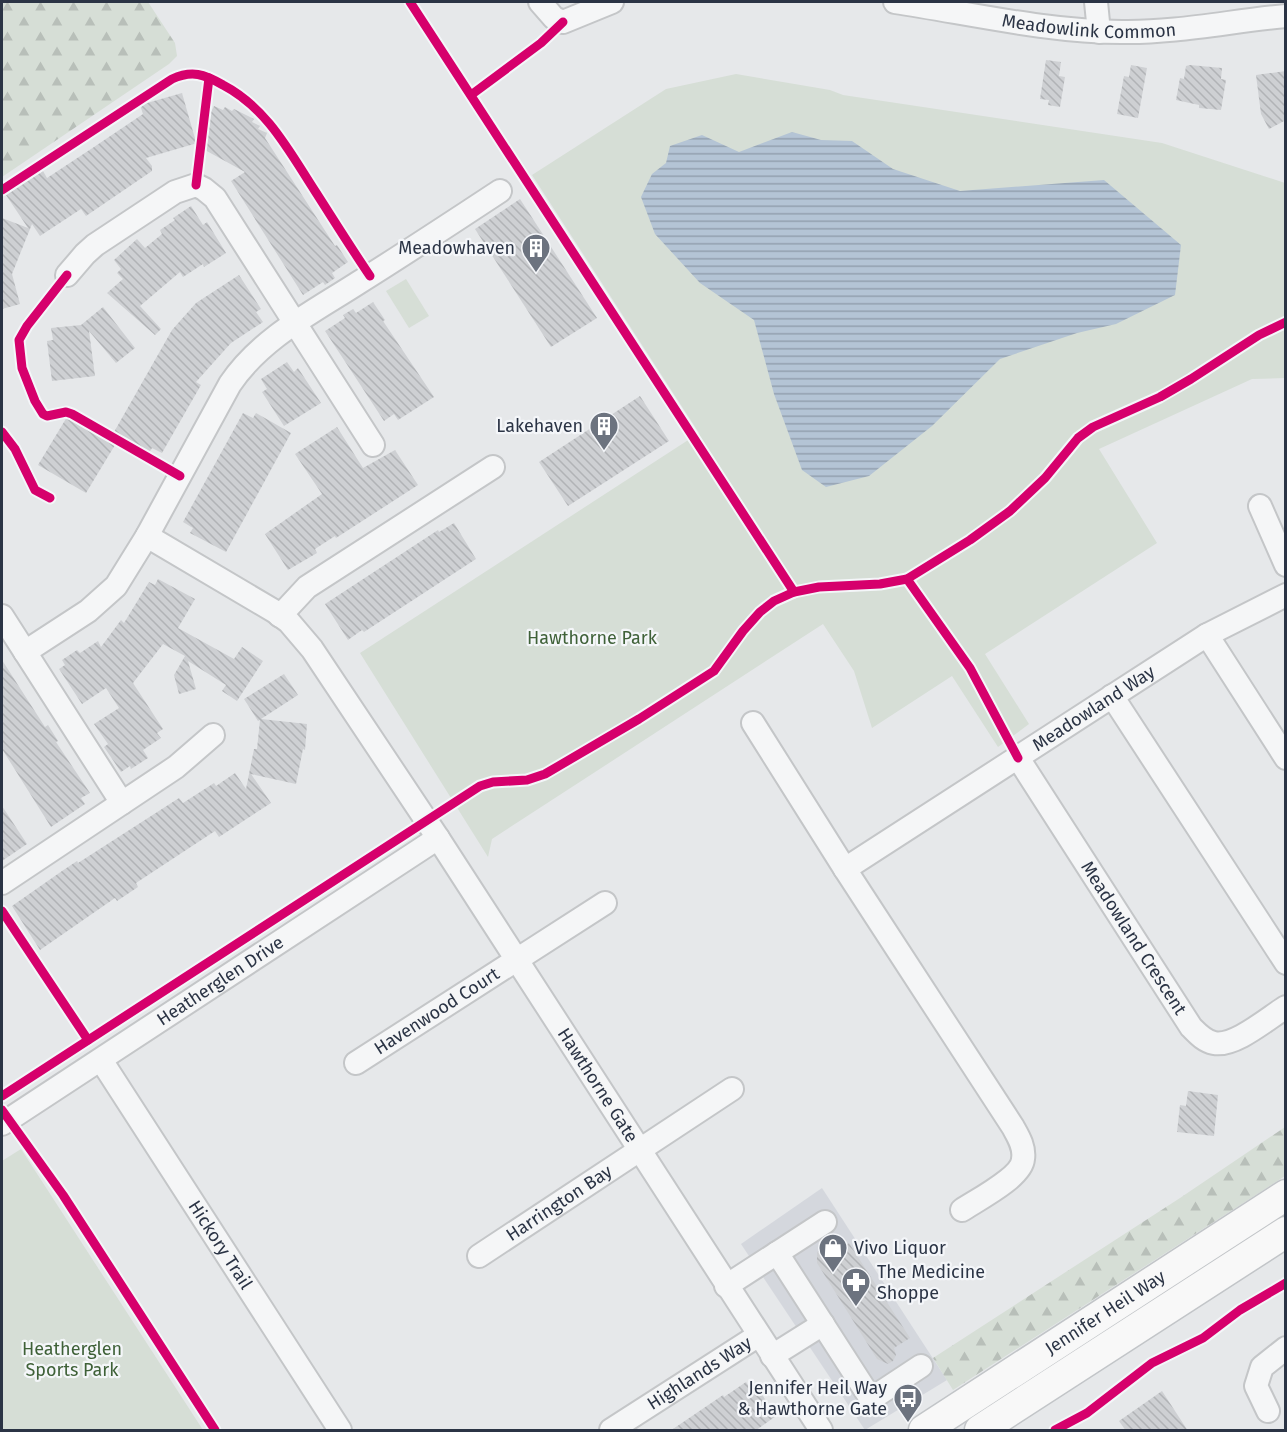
<svg xmlns="http://www.w3.org/2000/svg" width="1287" height="1432" font-family="'Fira Sans',sans-serif">
<style>
.built{fill:#d4d7dd}
.forest{fill:url(#forest-firs)}
.park{fill:#d6ded6}
.water{fill:url(#water-rules)}
.building{fill:url(#building-back-hatch)}
.lines{fill:none;stroke-linecap:round;stroke-linejoin:round}
.minor-casing{stroke:#c4c6c8;stroke-width:26}
.major-casing{stroke:#c2c5c8;stroke-width:33}
.minor{stroke:#f5f6f7;stroke-width:22}
.major{stroke:#f8f8f8;stroke-width:30}
.cycleway-casing{stroke:#f4f6f9;stroke-width:13}
.cycleway{stroke:#d6006c;stroke-width:9}
.labels{text-anchor:middle;dominant-baseline:central;stroke-width:4.5;stroke-linejoin:round;paint-order:stroke}
.street-label{font-size:18px;fill:#2b3445;stroke:#f4f6f9}
.poi-label{font-size:18px;fill:#2b3445;stroke:#f4f6f9;text-anchor:end}
.park-label{font-size:18px;fill:#3f6138;stroke:#f4f6f9}
</style>
<defs>
<pattern id="forest-firs" width="22" height="20" patternUnits="userSpaceOnUse" patternTransform="scale(1.5)"><rect width="22" height="20" fill="#d6ded6"/><path d="M5 1l3.5 6h-7zM16 11l3.5 6h-7z" fill="#b8bfb9"/></pattern>
<pattern id="water-rules" width="6" height="5" patternUnits="userSpaceOnUse" patternTransform="scale(1.5)"><rect width="6" height="5" fill="#b4c4d5"/><path d="M0 2.5h6" fill="none" stroke="#93a0af"/></pattern>
<pattern id="building-back-hatch" width="6" height="6" patternUnits="userSpaceOnUse" patternTransform="scale(1.5)"><rect width="6" height="6" fill="#ced0d3"/><path d="M-1 5l2 2M0 0l6 6M5-1l2 2" fill="none" stroke="#b1b3b6"/></pattern>
</defs>
<rect width="100%" height="100%" fill="#e6e8ea"/>
<polygon class="built" points="822,1188 947,1380 865,1430 741,1244"/>
<g class="forest">
<polygon points="2,2 148,2 175,43 177,56 169,64 2,177"/>
<polygon points="1285,1127 1285,1176 953,1390 933,1358 1180,1198"/>
</g>
<g class="park">
<polygon points="736,74 830,90 843,95 1162,143 1285,183 1285,378 1252,379 1099,449 1157,543 985,654 1029,724 998,747 952,676 872,728 854,671 823,624 492,839 488,857 360,653 699,433 532,175 666,89"/>
<polygon points="406,279 429,316 409,328 386,291"/>
<polygon points="21,1149 203,1430 2,1430 2,1161"/>
</g>
<polygon class="water" points="792,132 821,140 852,141 893,169 960,191 1104,180 1181,245 1175,295 1116,324 1077,333 1000,359 932,426 869,476 826,487 802,470 774,394 754,320 700,283 655,234 641,197 652,174 666,163 670,146 702,135 739,152"/>
<g class="building">
<polygon points="1046,60 1061,62 1059,76 1065,77 1060,107 1048,105 1049,100 1040,99"/>
<polygon points="1131,65 1147,68 1138,118 1117,114 1124,76 1129,77"/>
<polygon points="1190,65 1222,68 1221,79 1226,80 1221,110 1199,108 1199,105 1176,100 1180,78 1184,79 1186,66"/>
<polygon points="1286,71 1286,120 1269,129 1261,114 1256,75"/>
<polygon points="182,93 196,142 214,106 223,110 225,107 232,111 234,109 254,119 252,122 260,126 258,129 267,133 265,138 335,246 337,245 348,262 332,273 335,278 325,285 323,282 303,295 231,181 245,172 194,144 146,158 152,166 152,171 86,216 81,209 40,236 32,224 12,274 20,304 2,309 2,218 28,228 6,195 43,171 47,178 94,147 143,114 140,105"/>
<polygon points="520,199 597,318 551,347 475,229"/>
<polygon points="191,206 203,225 207,222 226,253 204,267 203,264 183,277 180,272 140,306 161,329 155,335 107,293 123,279 117,273 121,269 114,260 137,239 145,248 162,234 160,230 175,220 173,218"/>
<polygon points="239,275 261,309 256,312 263,322 231,343 196,382 201,385 162,453 152,448 149,453 114,432 172,330 196,303"/>
<polygon points="373,302 385,320 383,321 434,397 398,420 394,414 384,421 325,331 345,318 343,315 353,309 356,313"/>
<polygon points="103,307 135,348 116,363 89,331 95,376 52,381 47,341 53,340 51,328 81,325"/>
<polygon points="287,362 294,372 298,368 321,403 284,426 262,392 267,389 261,379"/>
<polygon points="640,396 669,441 568,506 539,462"/>
<polygon points="243,413 253,418 256,413 291,433 226,552 190,533 193,528 183,522"/>
<polygon points="67,417 115,445 86,493 38,465"/>
<polygon points="337,427 363,468 395,450 418,485 336,538 335,536 315,549 317,553 288,570 265,534 322,494 295,454"/>
<polygon points="454,523 476,559 364,632 362,630 348,640 325,604 438,530 439,532"/>
<polygon points="158,579 195,599 178,628 234,659 242,647 263,661 237,701 222,691 226,685 188,661 196,689 179,694 174,675 185,656 163,644 133,683 163,729 157,733 161,738 143,750 148,758 131,769 130,766 121,772 104,747 108,744 94,724 119,708 106,688 82,704 59,669 65,665 62,660 77,650 80,653 98,641 101,647 121,620 124,623 149,582 155,585"/>
<polygon points="2,660 45,727 48,725 58,741 56,742 90,793 81,798 85,804 51,827 2,749"/>
<polygon points="284,674 298,695 261,719 307,724 305,750 303,749 296,784 251,774 271,803 219,837 215,831 136,883 138,887 117,901 115,898 40,950 12,906 62,871 77,861 78,863 179,798 183,803 214,783 216,786 235,773 246,789 254,749 257,749 260,720 258,721 244,699"/>
<polygon points="2,806 27,844 2,861"/>
<polygon points="1188,1091 1218,1095 1214,1136 1177,1132 1180,1105 1186,1106"/>
<polygon points="849,1243 910,1338 894,1348 896,1355 893,1361 888,1364 877,1359 817,1263 817,1252 823,1249 829,1249 834,1253"/>
<polygon points="746,1382 754,1394 759,1390 776,1416 755,1431 670,1431 723,1395 724,1397"/>
<polygon points="1162,1391 1188,1431 1126,1431 1119,1421"/>
</g>
<g class="lines">
<g class="minor-casing">
<g id="minor">
<polyline points="540,2 554,18 563,22 612,2"/>
<path id="s1" d="M895,2C968,13 1049,32 1122,32C1176,33 1231,21 1286,16"/>
<polyline points="1096,2 1099,32"/>
<polyline points="67,275 85,254 95,245 175,192 196,185 204,189 215,198 373,445"/>
<polyline points="1260,506 1286,565"/>
<path id="s2" d="M147,536L274,611L289,622L312,649L438,838L821,1430"/>
<polyline points="2,616 122,803"/>
<polyline points="280,616 307,587 493,467"/>
<polyline points="1207,635 1286,758"/>
<path d="M25,652L88,611L116,586L147,536L230,384C261,338 313,312 358,283C406,253 453,222 500,191"/>
<polyline points="1112,696 1286,963"/>
<path d="M753,723L845,869L1013,1127C1018,1136 1025,1147 1023,1159C1022,1177 977,1200 962,1210"/>
<path id="s3" d="M1018,758L1191,1027C1198,1034 1204,1041 1214,1043C1235,1047 1268,1018 1286,1007"/>
<path id="s4" d="M845,869L1207,635L1286,595"/>
<polyline points="2,883 176,767 213,735"/>
<path id="s5" d="M101,1060L340,1430"/>
<path id="s6" d="M356,1063L605,903"/>
<path id="s7" d="M2,1124L438,838"/>
<polyline points="777,1253 871,1399 921,1366"/>
<path id="s8" d="M479,1256L732,1089"/>
<polyline points="726,1286 825,1222"/>
<polyline points="772,1356 823,1324"/>
<polyline points="1268,1411 1256,1386 1262,1367 1286,1348"/>
<path id="s9" d="M611,1430L759,1335"/>
</g>
</g>
<g class="major-casing">
<g id="major">
<path id="s10" d="M924,1430L1286,1195"/>
<polyline points="980,1430 1286,1232"/>
</g>
</g>
<use href="#minor" class="minor"/>
<use href="#major" class="major"/>
<g class="cycleway-casing">
<g id="cycleway">
<polyline points="410,2 794,592"/>
<polyline points="471,95 541,43 563,22"/>
<polyline points="196,185 209,78"/>
<path d="M2,190L172,79C192,70 204,74 223,85C267,108 289,151 315,191C333,219 351,248 370,276"/>
<polyline points="67,275 27,326 19,340 22,368 35,401 43,414 47,416 66,412 72,414 180,476"/>
<polyline points="2,432 15,449 35,490 50,498"/>
<polyline points="907,579 970,668 1018,758"/>
<polyline points="2,911 88,1040"/>
<polyline points="2,1096 480,786 493,782 527,780 545,774 639,719 714,671 743,631 760,612 774,601 794,592 819,587 880,584 907,579 970,540 1010,511 1045,478 1078,438 1093,427 1160,397 1191,379 1259,335 1286,322"/>
<polyline points="2,1110 63,1195 215,1430"/>
<polyline points="1055,1430 1087,1413 1152,1363 1203,1338 1240,1310 1286,1283"/>
</g>
</g>
<use href="#cycleway" class="cycleway"/>
</g>
<defs>
<g id="building-pin" transform="scale(1.5)"><path d="M0 17L-7.5 6A9.5 9.5 0 1 1 7.5 6Z" fill="#6c737f" stroke="#f4f6f9"/><path d="M-4-6H4V6H1V3H-1V6H-4ZM-2.5-4.3h1.7v1.8h-1.7ZM.8-4.3h1.7v1.8H.8ZM-2.5-1h1.7V.8h-1.7ZM.8-1h1.7V.8H.8Z" fill="#fff"/></g>
<g id="shop-pin" transform="scale(1.5)"><path d="M0 17L-7.5 6A9.5 9.5 0 1 1 7.5 6Z" fill="#6c737f" stroke="#f4f6f9"/><path d="M-5-2.5h2.3a2.7 3.5 0 0 1 5.4 0H5L5.5 6h-11ZM-1.5-2.5h3a1.5 2.3 0 0 0-3 0Z" fill="#fff"/></g>
<g id="pharmacy-pin" transform="scale(1.5)"><path d="M0 17L-7.5 6A9.5 9.5 0 1 1 7.5 6Z" fill="#6c737f" stroke="#f4f6f9"/><path d="M-2-6h4v4h4v4h-4v4h-4v-4h-4v-4h4Z" fill="#fff"/></g>
<g id="bus-pin" transform="scale(1.5)"><path d="M0 17L-7.5 6A9.5 9.5 0 1 1 7.5 6Z" fill="#6c737f" stroke="#f4f6f9"/><path d="M-5-6H5V4H4V6H2V4H-2V6H-4V4H-5ZM-3.5-4V0h7V-4ZM-3.5 1.2v1.5H-2V1.2ZM2 1.2v1.5H3.5V1.2Z" fill="#fff"/></g>
</defs>
<g fill-rule="evenodd">
<use href="#building-pin" x="536" y="248"/>
<use href="#building-pin" x="604" y="426"/>
<use href="#shop-pin" x="833" y="1248"/>
<use href="#pharmacy-pin" x="856" y="1282"/>
<use href="#bus-pin" x="908" y="1398"/>
</g>
<g class="labels">
<g class="street-label">
<text stroke="none"><textPath href="#s1" startOffset="196">Meadowlink Common</textPath></text>
<text stroke="none"><textPath href="#s4" startOffset="296">Meadowland Way</textPath></text>
<text stroke="none"><textPath href="#s3" startOffset="214">Meadowland Crescent</textPath></text>
<text stroke="none"><textPath href="#s7" startOffset="261">Heatherglen Drive</textPath></text>
<text stroke="none"><textPath href="#s6" startOffset="96">Havenwood Court</textPath></text>
<text stroke="none"><textPath href="#s2" startOffset="723">Hawthorne Gate</textPath></text>
<text stroke="none"><textPath href="#s8" startOffset="96">Harrington Bay</textPath></text>
<text stroke="none"><textPath href="#s5" startOffset="220">Hickory Trail</textPath></text>
<text stroke="none"><textPath href="#s10" startOffset="216">Jennifer Heil Way</textPath></text>
<text stroke="none"><textPath href="#s9" startOffset="105">Highlands Way</textPath></text>
</g>
<g class="poi-label">
<text x="515" y="248">Meadowhaven</text>
<text x="583" y="426">Lakehaven</text>
<text x="854" y="1248" text-anchor="start">Vivo Liquor</text>
<text x="877" y="1272" text-anchor="start">The Medicine<tspan x="877" dy="21">Shoppe</tspan></text>
<text x="887" y="1388">Jennifer Heil Way<tspan x="887" dy="21">&amp; Hawthorne Gate</tspan></text>
</g>
<g class="park-label">
<text x="592" y="638">Hawthorne Park</text>
<text x="72" y="1349">Heatherglen<tspan x="72" dy="21">Sports Park</tspan></text>
</g>
</g>
<rect width="1287" height="1432" fill="none" stroke="#2b3445" stroke-width="6"/>
</svg>
